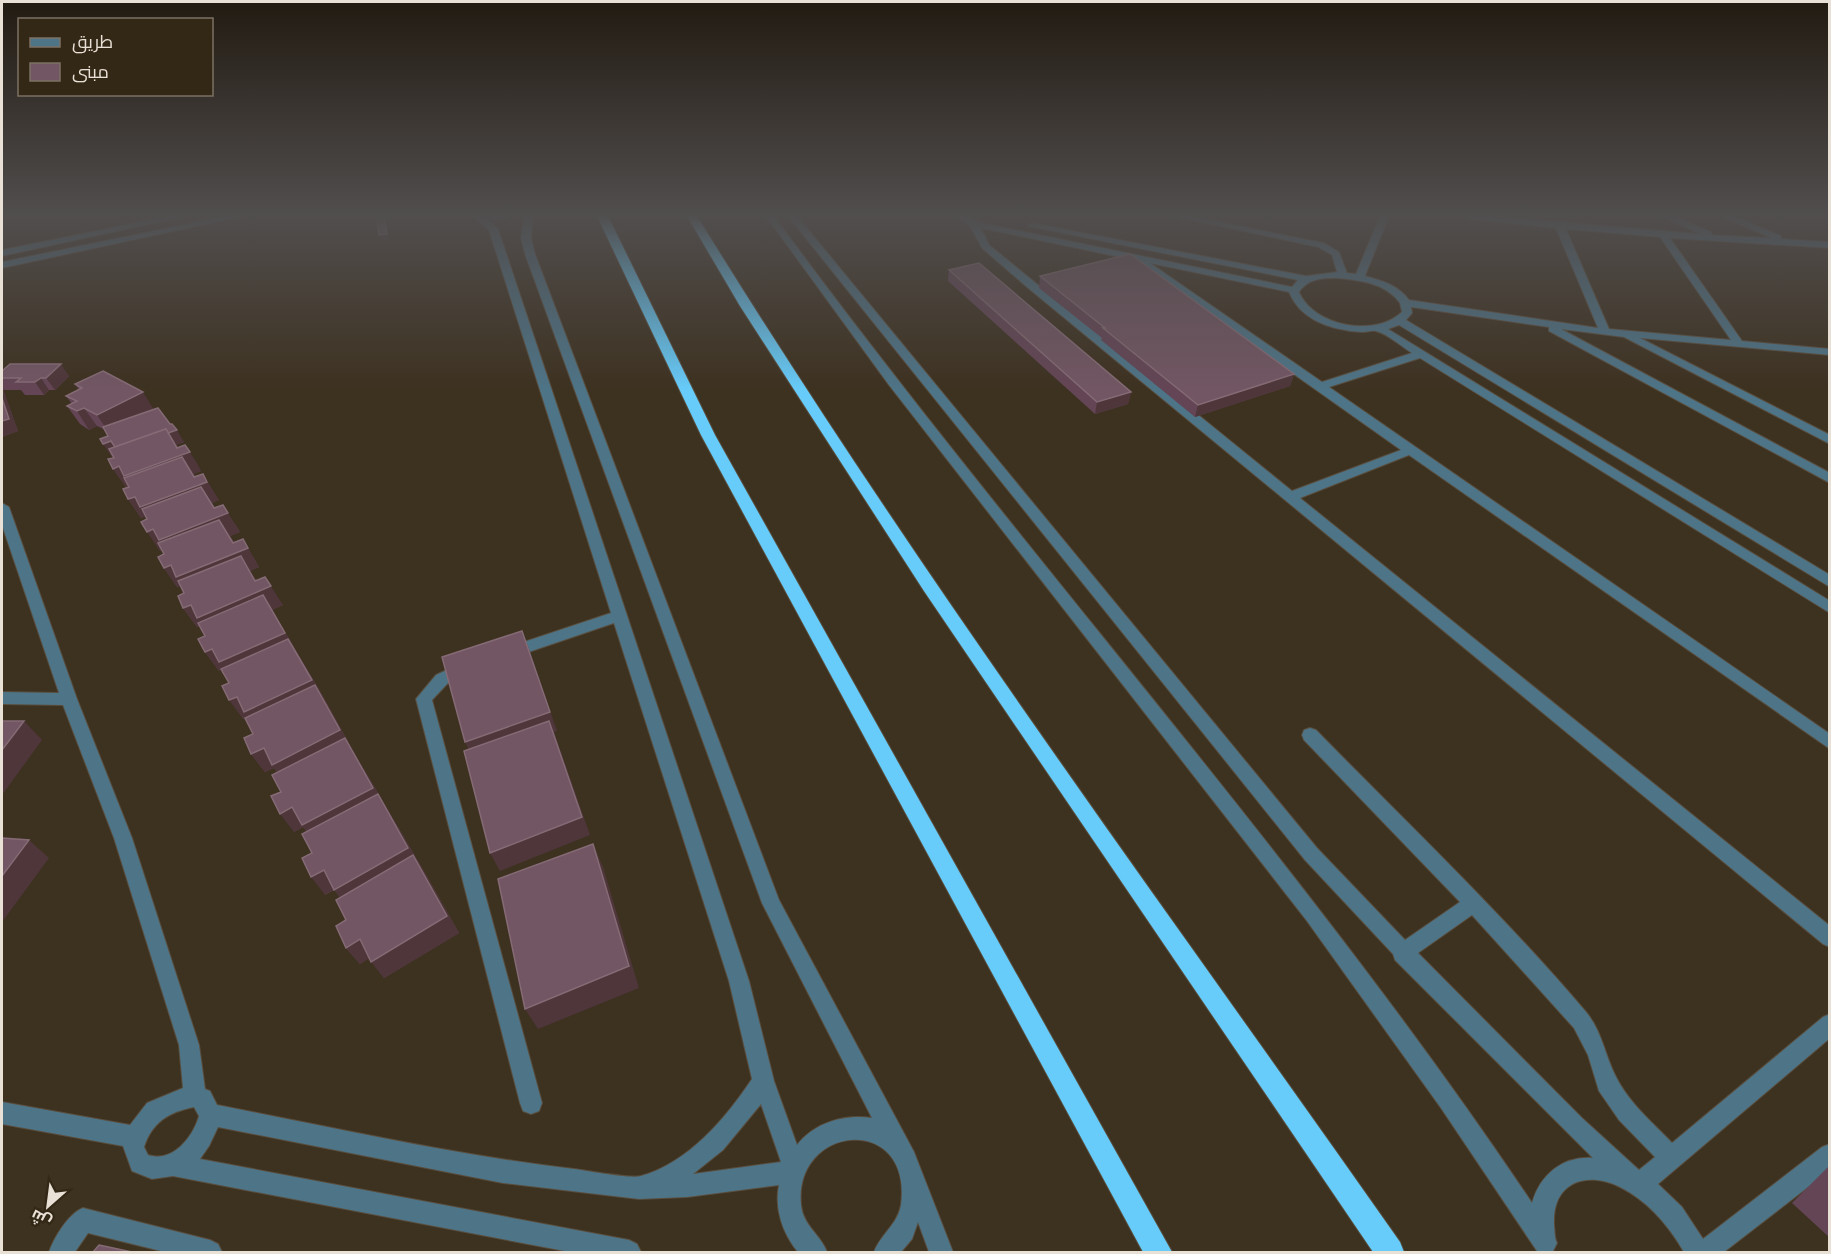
<svg xmlns="http://www.w3.org/2000/svg" width="1831" height="1254" font-family="Poppins,Cairo,sans-serif">
<style>
.lines{fill:none;stroke-linecap:round;stroke-linejoin:round}
.minor-casing{stroke:#594d3d;stroke-width:2}
.highway-casing{stroke:#594d3d;stroke-width:2}
.minor{fill:#4e7487;fill-rule:evenodd}
.highway{fill:#67ccfa;fill-rule:evenodd}
.wall{fill:#644555}
.shaded-wall{fill:#4e363a}
.building{fill:#725663;stroke:#856b75;stroke-width:1.5}
</style>
<rect width="100%" height="100%" fill="#3d3120"/>
<g class="lines">
<g class="minor-casing">
<g id="minor">
<polygon points="170,216 187,216 2,256 2,250"/>
<polygon points="227,216 244,216 2,268 2,262"/>
<path d="M473,216H509L504,219H487L498,229L749,981L774,1081L797,1145C815,1122 845,1114 872,1118L762,903L525,254L521,238L524,216H533L531,238L535,254L779,900L914,1152L953,1252H929L918,1222L912,1239L901,1252H874C880,1235 898,1224 901,1205C913,1112 793,1124 801,1205C803,1226 821,1235 827,1252H798C783,1234 774,1209 779,1185L687,1197L639,1199L503,1183L218,1127L209,1146L200,1159L629,1240L637,1244L641,1252H570L173,1176L152,1179L132,1171L123,1146L2,1124V1102L130,1125L147,1103L183,1088L179,1045L114,838L63,705L2,704V692L59,693L2,525V503L9,507L77,699L132,838L199,1045L205,1089L210,1091L217,1105C335,1128 454,1155 574,1169C589,1171 630,1179 641,1176C688,1163 726,1118 752,1079L729,981L614,623L508,659L503,657L500,653L503,649L611,613L489,230ZM761,1104L781,1162L693,1174L723,1150ZM194,1107L199,1116C193,1137 173,1163 148,1155L144,1147C152,1122 169,1112 194,1107Z"/>
<path d="M766,216H774C1019,551 1301,858 1532,1203C1540,1175 1562,1156 1593,1158L1395,960L1393,954L1305,860L788,216H797L1317,848L1405,940L1460,902L1304,740L1302,735L1304,730L1310,728L1316,730C1407,823 1502,913 1586,1012C1602,1031 1605,1056 1616,1077C1629,1103 1653,1123 1672,1143L1823,1017L1830,1014V1038L1658,1184L1682,1207L1703,1239L1822,1147L1830,1144V1170L1724,1252H1684C1669,1226 1648,1201 1620,1187C1585,1170 1552,1183 1554,1225C1555,1232 1554,1237 1557,1243L1553,1251H1537L1441,1108L1307,921L889,385ZM1472,915L1574,1028L1588,1055L1599,1091L1619,1120L1655,1157L1639,1170L1582,1118L1418,953Z"/>
<path d="M958,216H969L977,222L1292,287L1298,280L1027,226L1032,223L1306,276L1337,272L1332,255L1318,247L1172,216H1189L1324,243L1339,252L1347,273L1356,274L1380,216H1389L1365,276C1383,281 1398,285 1409,300L1598,328L1556,228L1469,219L1465,216H1493L1700,234L1662,216H1674L1711,232L1712,235L1771,238L1721,216H1733L1781,236L1782,239L1830,242V248L1670,238L1742,341L1830,349V355L1640,338L1830,435V444L1624,337L1561,329L1830,473V483L1549,331V327L1411,307L1412,313L1406,320L1830,575V587L1399,325L1388,329L1830,601V613L1420,358L1329,387L1830,734V749L1409,455L1300,498L1830,926V947L1823,944L1027,287L982,248L970,226ZM981,228L1124,258L1113,261V265L1134,261L1401,450L1292,491L989,245ZM1566,229L1660,237L1731,340L1609,329ZM1150,263L1289,292C1301,321 1332,330 1362,332C1366,332 1372,330 1376,331C1388,334 1402,347 1412,353L1322,382ZM1336,278C1359,280 1386,283 1400,303L1402,312C1375,338 1313,326 1299,292C1308,279 1321,278 1336,278Z"/>
<polygon points="466,661 472,663 474,667 472,671 448,683 432,700 542,1103 539,1111 531,1114 523,1111 520,1103 416,699 436,675"/>
<path d="M83,1208L210,1240L218,1244L222,1252H165L88,1233L75,1252H49C54,1238 68,1214 83,1208Z"/>
</g>
</g>
<g class="highway-casing">
<g id="highway">
<polygon points="597,216 608,216 715,435 1172,1252 1143,1252 701,435"/>
<path d="M687,216H697C914,569 1162,903 1400,1242L1404,1252H1373L924,591L740,306Z"/>
</g>
</g>
<use href="#minor" class="minor"/>
<use href="#highway" class="highway"/>
</g>
<g class="wall">
<polygon points="949,270 1131,392 1128,404 1095,414 948,281"/>
<polygon points="1040,276 1294,374 1290,386 1195,417 1101,340 1102,338 1039,288"/>
<polygon points="69,376 55,390 49,390 44,395 25,395 21,390 3,390 18,431 2,437 2,378"/>
<polygon points="75,384 153,409 170,424 184,442 176,445 201,471 193,474 219,500 212,503 215,508 235,524 240,532 230,536 234,542 254,558 259,567 250,571 256,580 283,605 272,610 324,698 352,749 425,873 459,933 384,978 369,958 360,964 346,948 346,920 340,897 334,890 325,895 312,853 307,832 303,827 294,832 281,792 277,772 274,768 265,772 251,754 253,734 248,717 243,719 229,683 222,669 219,671 205,652 205,636 200,626 197,627 183,608 184,593 180,586 177,587 164,568 164,554 162,550 160,551 147,519 146,516 141,518 128,499 128,486 126,487 113,469 114,458 113,456 112,457 108,436 105,430 97,426 89,430 80,424 67,406 72,404 66,396 79,390"/>
<polygon points="1830,1165 1830,1238 1792,1203"/>
</g>
<g class="shaded-wall">
<polygon points="384,216 386,222 390,240 382,241 379,235"/>
<polygon points="61,364 69,376 55,390 46,378"/>
<polygon points="1294,374 1290,386 1195,417 1198,405"/>
<polygon points="41,378 49,390 44,395 35,382"/>
<polygon points="2,388 4,391 18,431 2,437"/>
<polygon points="143,392 154,410 109,433 97,415"/>
<polygon points="1131,392 1128,404 1095,414 1097,402"/>
<polygon points="84,408 97,426 89,430 77,411"/>
<polygon points="177,430 184,442 176,445 182,455 185,445 197,463 201,471 193,474 199,485 203,474 219,500 212,503 220,517 223,505 235,524 240,532 230,536 239,551 243,539 254,558 259,567 250,571 262,590 265,577 283,605 272,610 324,698 352,749 425,873 459,933 384,978 371,962 348,908 334,890 316,843 303,827 294,832 280,814 286,783 274,768 265,772 251,754 258,730 248,717 243,719 229,700 237,697 224,668 219,671 205,652 212,649 202,625 197,627 183,608 191,605 182,585 177,587 164,568 165,549 160,551 147,532 153,529 146,516 141,518 128,499 131,485 126,487 113,469 119,454 112,457 103,444 111,441"/>
<polygon points="522,631 529,649 557,731 554,732 590,835 500,871 490,853 474,760 465,742"/>
<polygon points="24,721 42,740 2,795 2,750"/>
<polygon points="29,840 49,858 2,922 2,876"/>
<polygon points="593,844 603,867 639,988 538,1029 525,1009"/>
<polygon points="324,870 338,887 325,895 311,877"/>
<polygon points="360,939 373,956 360,964 346,948"/>
</g>
<g class="building">
<polygon points="384,216 387,234 379,235 376,217"/>
<polygon points="1130,254 1294,374 1198,405 1103,328 1105,328 1040,276"/>
<polygon points="979,263 1131,392 1097,402 949,270"/>
<polygon points="10,364 61,364 46,378 41,378 35,382 16,382 21,378 2,378 2,371"/>
<polygon points="103,371 143,392 97,415 84,408 77,411 67,406 77,401 66,396 82,388 75,384"/>
<polygon points="2,398 9,419 2,421"/>
<polygon points="158,408 170,424 172,424 177,430 168,433 166,429 115,447 111,441 103,444 100,439 108,436 103,427"/>
<polygon points="166,429 177,448 185,445 190,452 124,476 119,466 113,469 108,459 114,458 109,449"/>
<polygon points="182,457 194,477 203,474 207,482 140,507 135,497 128,499 123,489 129,487 124,478"/>
<polygon points="201,487 214,508 223,505 228,513 159,540 153,529 147,532 141,522 147,519 142,509"/>
<polygon points="219,520 233,543 243,539 248,548 176,577 171,565 164,568 158,557 164,554 158,543"/>
<polygon points="241,556 255,581 265,577 271,586 197,618 191,605 183,608 178,596 184,593 178,581"/>
<polygon points="263,595 285,633 219,662 212,649 205,652 198,639 205,636 198,623"/>
<polygon points="522,631 550,712 465,742 442,657"/>
<polygon points="288,639 312,680 244,712 237,697 229,700 222,686 229,683 221,669"/>
<polygon points="315,685 340,730 272,765 264,748 251,754 244,738 253,734 245,718"/>
<polygon points="2,721 24,721 2,750"/>
<polygon points="549,721 582,817 490,853 464,751"/>
<polygon points="345,738 373,788 302,825 292,807 280,814 271,796 281,792 272,775"/>
<polygon points="378,794 408,848 334,890 324,870 311,877 302,858 312,853 302,834"/>
<polygon points="2,838 29,840 2,876"/>
<polygon points="593,844 629,966 525,1009 498,879"/>
<polygon points="413,855 447,916 371,962 360,939 346,948 336,926 346,920 336,900"/>
<polygon points="99,1245 132,1252 93,1252"/>
</g>
<linearGradient id="sky" x2="0" y2="1"><stop stop-color="#221b12"/><stop offset="0.55" stop-color="#514e4e"/><stop offset="1" stop-color="#514e4e" stop-opacity="0"/></linearGradient>
<rect width="1831" height="391" fill="url(#sky)"/>
<rect width="1831" height="1254" fill="none" stroke="#e9e1d6" stroke-width="6"/>
<rect x="18" y="18" width="195" height="78" fill="#332716" stroke="#7c7163" stroke-width="1.5"/>
<rect x="30" y="38" width="30" height="9" fill="#4e7487" stroke="#7c7163" stroke-width="1.5"/>
<text x="72" y="48" font-size="18" fill="#e9e1d6">طريق</text>
<rect x="30" y="63" width="30" height="18" fill="#725663" stroke="#7c7163" stroke-width="1.5"/>
<text x="72" y="78" font-size="18" fill="#e9e1d6">مبنى</text>
<g transform="translate(48 1206) rotate(208)" stroke="#332716" stroke-width="4.5" paint-order="stroke">
<path d="M0-4.5L10 22L0 15L-10 22Z" fill="#e9e1d6"/>
<text y="-9" font-size="16" font-weight="bold" text-anchor="middle" fill="#e9e1d6">ش</text>
</g>
</svg>
